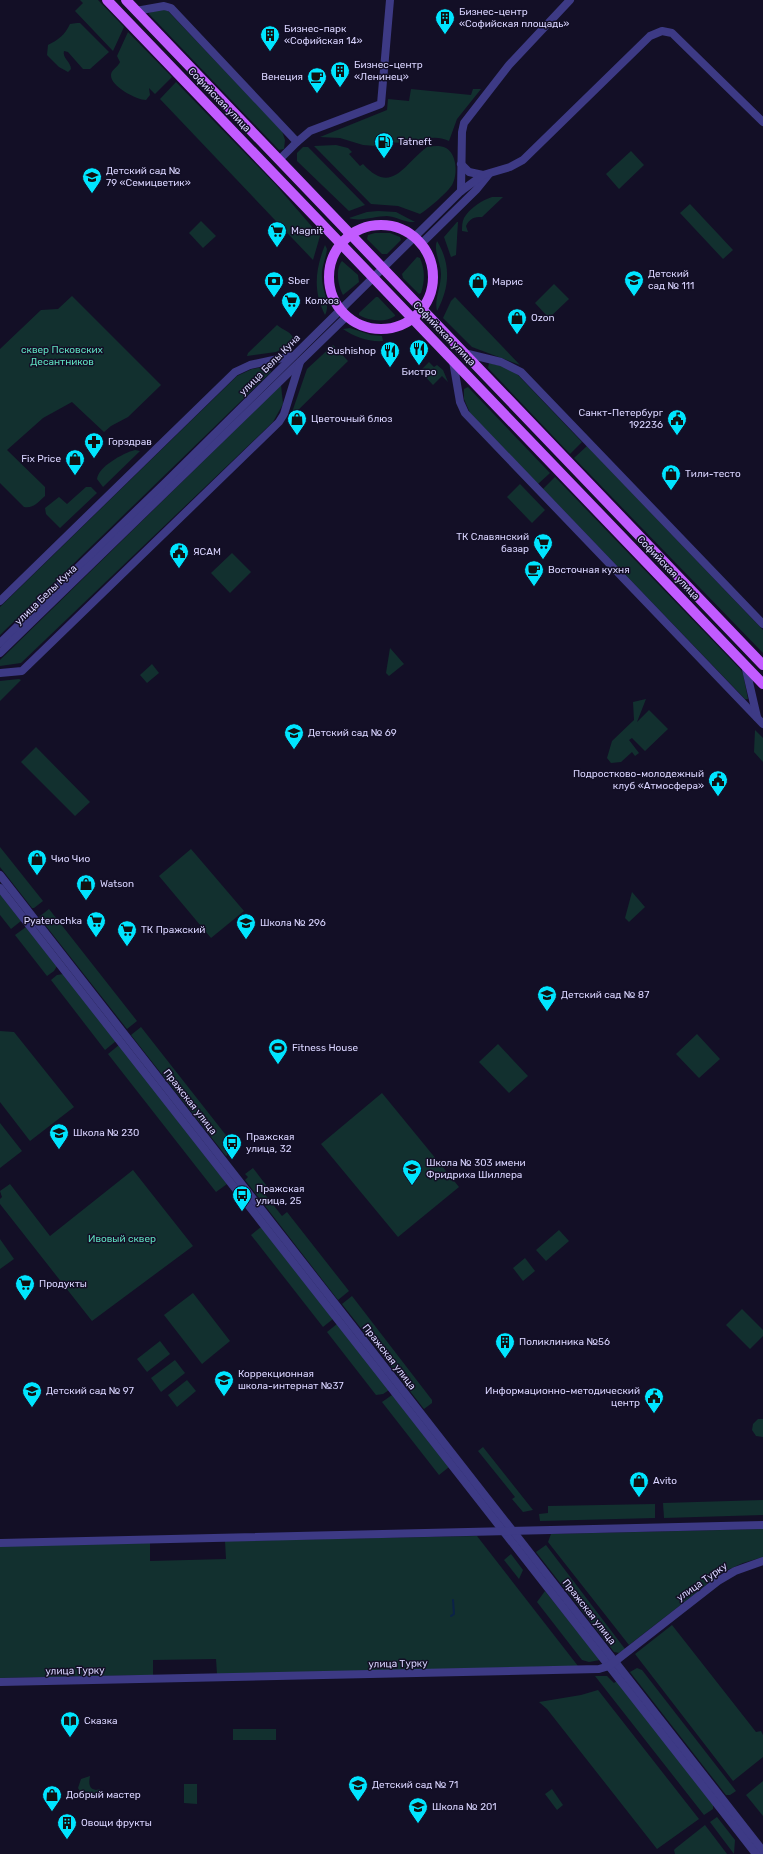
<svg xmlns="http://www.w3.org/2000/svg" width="763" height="1854" font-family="Rubik,sans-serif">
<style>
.green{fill:#12302f}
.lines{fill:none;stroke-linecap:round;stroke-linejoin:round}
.stream{stroke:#0c2248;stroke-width:2}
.minor{stroke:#3d3a85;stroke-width:8}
.major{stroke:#c25bff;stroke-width:10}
.labels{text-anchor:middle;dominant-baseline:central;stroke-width:3;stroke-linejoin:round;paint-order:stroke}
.poi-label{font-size:10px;fill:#d9d4ff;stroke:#130f26;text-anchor:start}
.street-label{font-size:10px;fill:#d9d4ff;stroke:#130f26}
.park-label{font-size:10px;fill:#5fe0c0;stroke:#130f26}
</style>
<rect width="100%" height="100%" fill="#130f26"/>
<g class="green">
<polygon points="80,0 98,0 124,27 113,51 75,11 83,3"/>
<polygon points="162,9 168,11 282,131 285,140 284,149 279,150 149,14 149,13"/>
<path d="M77,23H80L109,52L90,69H83L68,52L64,51C62,58 71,62 71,69L68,72L59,67L47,55L48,45C58,40 65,35 70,24Z"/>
<path d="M128,32L172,77L155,94L149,88L150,95L146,100C137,100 110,86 111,75C111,70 118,67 120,62L117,56Z"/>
<polygon points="176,82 276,185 320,236 313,260 160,99"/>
<path d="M411,89L471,95L473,89H481L457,119L449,141C437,136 428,137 417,143L415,141L409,143L377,142L376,146L363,145L340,138L320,137L387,110L388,99L409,101Z"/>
<path d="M336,145L348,148L352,152L349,154L360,166L363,164C392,196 404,164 427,147C433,146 440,145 446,148C457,154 458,175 452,185C447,193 428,209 420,214L398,206L371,204L314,146Z"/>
<polygon points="303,147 308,147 365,205 349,211 297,161 297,153"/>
<polygon points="631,151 644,165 619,189 606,174"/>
<path d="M492,197H503L482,217C474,217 470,218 466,226L468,232L462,231C462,227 462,222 464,218C469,209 482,200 492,197Z"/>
<polygon points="690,204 733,250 723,259 680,213"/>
<path d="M378,211L396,212L415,222C406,223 397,217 387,216C375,216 361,222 349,218L367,212Z"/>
<polygon points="201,221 216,236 203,248 189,233"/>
<polygon points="457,222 458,222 456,255 451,257 444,237"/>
<polygon points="375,233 390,233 400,237 401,240 387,254 382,254 367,239 368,235"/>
<path d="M437,241C451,264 450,287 437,311C434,300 441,287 441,274C441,263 433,251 437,241Z"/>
<path d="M325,245L327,249C326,259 321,267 322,278C322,290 331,304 325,315C313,291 315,270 325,245Z"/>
<path d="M417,257L420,258C425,270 425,280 421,293L419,294L403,278L402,274Z"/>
<path d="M342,261L358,275L359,282L343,295C338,286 335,269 342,261Z"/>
<polygon points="554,284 569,299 549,318 535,303"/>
<path d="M72,296L161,385L128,417L111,426L104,432L72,402L43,418L7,450L45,487V496C38,502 33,509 24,507L0,483V349L41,310L58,309Z"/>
<path d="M376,297H378L395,315V316C385,323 369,321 359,315V313Z"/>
<polygon points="455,297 520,365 472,347 443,318 451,301"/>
<path d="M277,325C284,331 297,333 292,344L276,352L247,356L248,353Z"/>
<path d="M350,328L371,335L382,336L383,341C369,342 354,337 343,329Z"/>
<polygon points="333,345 348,361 290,418 307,369"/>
<polygon points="429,362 434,367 437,365 443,370 448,382 442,376 433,385 420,371"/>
<polygon points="489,363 506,367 518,375 582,442 570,454 488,368"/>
<polygon points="268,366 271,372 0,635 0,607 237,376 252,369"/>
<polygon points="281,385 283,404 273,422 21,663 0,666 0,660"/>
<polygon points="468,387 550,473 538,484 470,413 464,399 464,389"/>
<polygon points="587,446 763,630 763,653 574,458"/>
<path d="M135,450L140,451L103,487L97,479C98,467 123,453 135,450Z"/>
<polygon points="555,477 741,670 743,674 748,699 745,699 543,489"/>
<polygon points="520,484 545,510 532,523 507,497"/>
<polygon points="86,487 91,487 97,493 60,528 46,514 45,508 59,497 67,504"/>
<polygon points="232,553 251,572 230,593 211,573"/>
<polygon points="390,648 404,664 389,676 386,673"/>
<polygon points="152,664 159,673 147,683 140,675"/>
<polygon points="19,679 21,680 0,701 0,681"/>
<polygon points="646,699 637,722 649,710 668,729 645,751 632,738 629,740 639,753 635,756 632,752 621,762 611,763 607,758 612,741 634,720 633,702"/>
<polygon points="755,730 763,738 763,762 754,752"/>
<polygon points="36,747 90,802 75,816 21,762"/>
<polygon points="0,847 43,901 34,908 32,908 0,867"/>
<polygon points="191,849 244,911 211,938 159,876"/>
<polygon points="632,892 645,907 629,922 625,918"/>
<polygon points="0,894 21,921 11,929 0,915"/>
<polygon points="49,909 137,1021 127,1029 39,917"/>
<polygon points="26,927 57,966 54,971 47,976 15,935"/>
<polygon points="63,974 116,1041 105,1050 51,980 57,975"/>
<polygon points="141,1027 236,1148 226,1156 131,1035"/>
<polygon points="0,1031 14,1032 74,1107 30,1141 0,1102"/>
<polygon points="697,1034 720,1059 699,1078 676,1054"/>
<polygon points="498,1044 528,1076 509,1093 479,1062"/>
<polygon points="119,1045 227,1184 216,1192 108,1054"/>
<polygon points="382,1093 459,1187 398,1237 321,1144"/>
<polygon points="0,1123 22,1151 0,1168"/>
<polygon points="253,1168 269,1189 264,1193 282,1216 287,1212 349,1291 338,1300 245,1180 248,1177 245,1174"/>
<polygon points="133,1170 193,1246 92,1321 0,1204 0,1199 2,1197 0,1191 10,1184 50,1236"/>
<polygon points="261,1227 333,1319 323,1327 251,1235"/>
<polygon points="559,1230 569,1241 546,1261 536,1250"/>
<polygon points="0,1239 14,1259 0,1269"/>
<polygon points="525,1258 535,1271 523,1281 513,1268"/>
<polygon points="193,1293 230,1341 202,1364 164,1315"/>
<polygon points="352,1296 432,1400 432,1403 424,1409 342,1304"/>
<polygon points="742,1309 763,1330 763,1336 750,1349 726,1325"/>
<polygon points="337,1324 389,1390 383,1394 376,1395 327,1332"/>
<polygon points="160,1341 170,1354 147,1372 137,1359"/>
<polygon points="175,1360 185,1373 161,1392 151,1378"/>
<polygon points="187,1380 196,1391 177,1407 168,1395"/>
<polygon points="392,1395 449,1467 439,1475 382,1402"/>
<polygon points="758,1419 763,1419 763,1437 756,1436 752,1430 753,1424"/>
<polygon points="483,1447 533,1510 523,1512 512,1499 515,1497 478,1451"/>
<polygon points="763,1500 763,1515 664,1518 663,1503"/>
<polygon points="655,1504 655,1518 540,1521 539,1514 548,1513 548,1506"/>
<polygon points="763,1529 763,1557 743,1563 723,1572 629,1645 548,1542 551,1534"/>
<polygon points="477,1536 578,1666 217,1674 216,1659 153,1660 153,1675 0,1678 0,1546 150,1543 150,1561 226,1559 225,1541"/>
<polygon points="546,1545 625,1649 619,1653 614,1652 536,1552"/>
<polygon points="511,1554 523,1570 519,1579 504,1560"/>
<polygon points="545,1591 600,1660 589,1662 582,1660 537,1602"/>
<polygon points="672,1625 756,1732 761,1731 763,1735 763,1757 733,1781 635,1654"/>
<polygon points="637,1668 642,1670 736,1791 730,1795 726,1795 630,1672"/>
<polygon points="595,1676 607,1676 614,1683 617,1681 713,1805 713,1809 704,1815"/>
<polygon points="598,1690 699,1819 657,1849 547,1709 539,1702 581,1695"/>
<rect x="233" y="1729" width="43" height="11"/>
<path d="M90,1776C89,1782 88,1789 96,1790L100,1789L97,1796L92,1798L83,1796L78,1788L81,1779Z"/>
<polygon points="763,1781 763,1816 746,1795"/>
<polygon points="184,1784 197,1784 197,1804 184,1803"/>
<polygon points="552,1789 563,1805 557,1810 545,1794"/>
<polygon points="717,1817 735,1840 734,1854 710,1822"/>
<polygon points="705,1825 727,1854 675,1854 674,1850 676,1848"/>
</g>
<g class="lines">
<polyline class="stream" points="451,1616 454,1614 453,1600"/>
<g class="minor">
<polyline points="136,11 164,6 171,8 297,142 279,160"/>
<polyline points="297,142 310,131 381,104 390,0"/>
<polyline points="461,164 469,172 483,175"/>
<polyline points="461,191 462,132 464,123 509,65 570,0"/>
<polyline points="422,243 476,190 489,174"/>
<polyline points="464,353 501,362 521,372 763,624"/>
<polyline points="453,361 460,402 465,413 763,724"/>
<polyline points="0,601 235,372 250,365 292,356"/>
<polyline points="0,643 167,481 461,191 483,175 510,167 523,160 650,36 662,31 672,33 763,122"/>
<polyline points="0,653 346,317"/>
<polyline points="745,665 757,717"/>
<polyline points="0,673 22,671 279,422 284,414 300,362"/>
<polyline points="0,875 763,1851"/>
<polyline points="0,888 756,1854"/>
<polyline points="0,1543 763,1525"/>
<polyline points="0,1682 599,1669 609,1666 718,1581 735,1571 763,1561"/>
</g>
<g class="major">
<polyline points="107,0 763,684"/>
<polyline points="126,0 763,665"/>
<circle cx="381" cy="277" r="52"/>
</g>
</g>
<defs>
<g id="building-pin" transform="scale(1)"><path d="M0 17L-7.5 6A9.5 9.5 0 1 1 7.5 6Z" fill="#00e5ff" stroke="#130f26"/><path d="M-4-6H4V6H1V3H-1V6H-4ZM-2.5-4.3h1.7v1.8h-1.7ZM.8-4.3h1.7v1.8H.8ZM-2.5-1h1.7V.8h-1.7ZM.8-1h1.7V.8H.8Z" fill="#111"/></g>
<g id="cafe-pin" transform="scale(1)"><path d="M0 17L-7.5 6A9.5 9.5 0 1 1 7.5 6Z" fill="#00e5ff" stroke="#130f26"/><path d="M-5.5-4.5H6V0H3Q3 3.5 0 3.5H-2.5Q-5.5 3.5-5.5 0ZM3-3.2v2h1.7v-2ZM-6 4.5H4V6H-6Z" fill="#111"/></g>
<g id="fuel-pin" transform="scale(1)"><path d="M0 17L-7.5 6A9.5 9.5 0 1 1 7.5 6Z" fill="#00e5ff" stroke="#130f26"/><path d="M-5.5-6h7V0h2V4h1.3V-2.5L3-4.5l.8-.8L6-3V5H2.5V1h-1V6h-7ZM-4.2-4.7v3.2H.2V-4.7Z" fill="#111"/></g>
<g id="school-pin" transform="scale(1)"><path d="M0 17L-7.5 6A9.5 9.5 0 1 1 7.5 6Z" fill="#00e5ff" stroke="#130f26"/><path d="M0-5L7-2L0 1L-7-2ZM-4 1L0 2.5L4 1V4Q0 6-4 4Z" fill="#111"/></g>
<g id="supermarket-pin" transform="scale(1)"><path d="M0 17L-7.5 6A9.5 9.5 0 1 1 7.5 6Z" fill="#00e5ff" stroke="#130f26"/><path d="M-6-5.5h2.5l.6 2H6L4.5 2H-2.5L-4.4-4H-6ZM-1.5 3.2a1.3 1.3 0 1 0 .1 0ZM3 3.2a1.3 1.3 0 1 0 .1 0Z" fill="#111"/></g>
<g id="bank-pin" transform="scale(1)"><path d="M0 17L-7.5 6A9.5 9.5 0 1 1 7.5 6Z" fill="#00e5ff" stroke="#130f26"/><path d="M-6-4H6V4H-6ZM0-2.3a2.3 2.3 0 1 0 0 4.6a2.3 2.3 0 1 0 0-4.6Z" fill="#111"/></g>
<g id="shop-pin" transform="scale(1)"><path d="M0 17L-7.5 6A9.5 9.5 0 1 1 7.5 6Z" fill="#00e5ff" stroke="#130f26"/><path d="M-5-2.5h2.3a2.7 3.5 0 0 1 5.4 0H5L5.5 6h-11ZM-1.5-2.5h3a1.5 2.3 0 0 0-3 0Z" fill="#111"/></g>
<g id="restaurant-pin" transform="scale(1)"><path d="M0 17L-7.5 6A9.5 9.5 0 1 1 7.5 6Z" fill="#00e5ff" stroke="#130f26"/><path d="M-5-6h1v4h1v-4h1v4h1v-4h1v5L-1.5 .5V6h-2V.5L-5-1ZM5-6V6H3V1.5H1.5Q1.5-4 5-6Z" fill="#111"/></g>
<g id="civic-pin" transform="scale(1)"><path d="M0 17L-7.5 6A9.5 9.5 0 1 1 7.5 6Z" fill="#00e5ff" stroke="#130f26"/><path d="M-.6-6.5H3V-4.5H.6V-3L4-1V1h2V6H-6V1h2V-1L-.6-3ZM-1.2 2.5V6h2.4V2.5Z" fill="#111"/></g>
<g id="pharmacy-pin" transform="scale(1)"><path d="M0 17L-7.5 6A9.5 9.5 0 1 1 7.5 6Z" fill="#00e5ff" stroke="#130f26"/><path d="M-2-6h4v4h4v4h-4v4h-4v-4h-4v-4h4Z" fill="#111"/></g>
<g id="stadium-pin" transform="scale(1)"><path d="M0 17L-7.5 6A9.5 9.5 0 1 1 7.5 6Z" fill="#00e5ff" stroke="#130f26"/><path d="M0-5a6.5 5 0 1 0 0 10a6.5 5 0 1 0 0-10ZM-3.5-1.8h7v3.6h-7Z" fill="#111"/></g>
<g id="bus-pin" transform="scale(1)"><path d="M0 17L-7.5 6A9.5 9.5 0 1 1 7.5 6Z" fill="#00e5ff" stroke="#130f26"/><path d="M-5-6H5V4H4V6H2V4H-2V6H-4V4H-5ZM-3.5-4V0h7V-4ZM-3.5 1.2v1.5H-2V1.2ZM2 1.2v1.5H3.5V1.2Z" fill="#111"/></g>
<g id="library-pin" transform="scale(1)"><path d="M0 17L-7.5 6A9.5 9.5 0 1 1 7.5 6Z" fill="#00e5ff" stroke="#130f26"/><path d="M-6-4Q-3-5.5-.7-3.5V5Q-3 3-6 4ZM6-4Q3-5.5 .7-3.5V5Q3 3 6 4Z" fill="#111"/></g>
</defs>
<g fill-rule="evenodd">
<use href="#building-pin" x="445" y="18"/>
<use href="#building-pin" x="270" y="35"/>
<use href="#building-pin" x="340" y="71"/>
<use href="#cafe-pin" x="317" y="77"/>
<use href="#fuel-pin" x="384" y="142"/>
<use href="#school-pin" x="92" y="177"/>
<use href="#supermarket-pin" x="277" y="231"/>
<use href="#school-pin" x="634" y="280"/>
<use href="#bank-pin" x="274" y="281"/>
<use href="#shop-pin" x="478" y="282"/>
<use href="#supermarket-pin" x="291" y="301"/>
<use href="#shop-pin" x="517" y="318"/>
<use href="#restaurant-pin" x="419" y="349"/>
<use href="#restaurant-pin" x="390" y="351"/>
<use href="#shop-pin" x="297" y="419"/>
<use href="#civic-pin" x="677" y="419"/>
<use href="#pharmacy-pin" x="94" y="442"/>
<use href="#shop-pin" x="75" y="459"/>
<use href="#shop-pin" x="671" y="474"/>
<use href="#supermarket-pin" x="543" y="543"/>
<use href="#civic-pin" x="179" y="552"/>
<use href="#cafe-pin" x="534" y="570"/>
<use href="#school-pin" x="294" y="733"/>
<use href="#civic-pin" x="718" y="780"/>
<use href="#shop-pin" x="37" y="859"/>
<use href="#shop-pin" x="86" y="884"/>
<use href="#supermarket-pin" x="96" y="921"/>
<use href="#school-pin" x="246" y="923"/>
<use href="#supermarket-pin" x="127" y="930"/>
<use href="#school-pin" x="547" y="995"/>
<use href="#stadium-pin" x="278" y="1048"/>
<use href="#school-pin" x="59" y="1133"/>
<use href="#bus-pin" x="232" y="1143"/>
<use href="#school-pin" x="412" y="1169"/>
<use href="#bus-pin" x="242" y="1195"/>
<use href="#supermarket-pin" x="25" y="1284"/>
<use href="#building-pin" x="505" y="1342"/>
<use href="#school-pin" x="224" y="1380"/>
<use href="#school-pin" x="32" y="1391"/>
<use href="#civic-pin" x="654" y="1397"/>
<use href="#shop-pin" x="639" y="1481"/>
<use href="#library-pin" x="70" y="1721"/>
<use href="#school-pin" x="358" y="1785"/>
<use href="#shop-pin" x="52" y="1795"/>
<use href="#school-pin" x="418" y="1807"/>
<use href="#building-pin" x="67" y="1823"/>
</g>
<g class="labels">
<g class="poi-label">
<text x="459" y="12">Бизнес-центр<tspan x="459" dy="12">«Софийская площадь»</tspan></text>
<text x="284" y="29">Бизнес-парк<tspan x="284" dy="12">«Софийская 14»</tspan></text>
<text x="354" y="65">Бизнес-центр<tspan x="354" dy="12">«Ленинец»</tspan></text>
<text x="303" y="77" text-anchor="end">Венеция</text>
<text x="398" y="142">Tatneft</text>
<text x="106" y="171">Детский сад №<tspan x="106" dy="12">79 «Семицветик»</tspan></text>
<text x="291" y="231">Magnit</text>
<text x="648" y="274">Детский<tspan x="648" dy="12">сад № 111</tspan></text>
<text x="288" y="281">Sber</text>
<text x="492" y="282">Марис</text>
<text x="305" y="301">Колхоз</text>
<text x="531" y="318">Ozon</text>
<text x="376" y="351" text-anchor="end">Sushishop</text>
<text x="419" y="372" text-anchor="middle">Бистро</text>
<text x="663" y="413" text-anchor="end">Санкт-Петербург<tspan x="663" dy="12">192236</tspan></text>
<text x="311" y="419">Цветочный блюз</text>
<text x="108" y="442">Горздрав</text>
<text x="61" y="459" text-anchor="end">Fix Price</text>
<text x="685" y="474">Тили-тесто</text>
<text x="529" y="537" text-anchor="end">ТК Славянский<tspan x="529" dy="12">базар</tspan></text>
<text x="193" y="552">ЯСАМ</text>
<text x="548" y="570">Восточная кухня</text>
<text x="308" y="733">Детский сад № 69</text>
<text x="704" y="774" text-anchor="end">Подростково-молодежный<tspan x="704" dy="12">клуб «Атмосфера»</tspan></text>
<text x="51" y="859">Чио Чио</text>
<text x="100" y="884">Watson</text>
<text x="82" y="921" text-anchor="end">Pyaterochka</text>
<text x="260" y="923">Школа № 296</text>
<text x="141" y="930">ТК Пражский</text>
<text x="561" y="995">Детский сад № 87</text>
<text x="292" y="1048">Fitness House</text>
<text x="73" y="1133">Школа № 230</text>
<text x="246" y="1137">Пражская<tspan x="246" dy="12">улица, 32</tspan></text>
<text x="426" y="1163">Школа № 303 имени<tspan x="426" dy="12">Фридриха Шиллера</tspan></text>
<text x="256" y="1189">Пражская<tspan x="256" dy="12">улица, 25</tspan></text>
<text x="39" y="1284">Продукты</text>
<text x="519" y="1342">Поликлиника №56</text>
<text x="238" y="1374">Коррекционная<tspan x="238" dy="12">школа-интернат №37</tspan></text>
<text x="46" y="1391">Детский сад № 97</text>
<text x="640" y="1391" text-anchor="end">Информационно-методический<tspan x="640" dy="12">центр</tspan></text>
<text x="653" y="1481">Avito</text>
<text x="84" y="1721">Сказка</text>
<text x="372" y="1785">Детский сад № 71</text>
<text x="66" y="1795">Добрый мастер</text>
<text x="432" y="1807">Школа № 201</text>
<text x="81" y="1823">Овощи фрукты</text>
</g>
<g class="street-label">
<text transform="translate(219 100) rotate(46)">Софийская улица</text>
<text transform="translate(444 334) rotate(46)">Софийская улица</text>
<text transform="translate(270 365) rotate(-45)">улица Белы Куна</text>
<text transform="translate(668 568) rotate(46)">Софийская улица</text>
<text transform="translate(46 595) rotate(-44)">улица Белы Куна</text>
<text transform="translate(190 1102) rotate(52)">Пражская улица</text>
<text transform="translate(389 1357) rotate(52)">Пражская улица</text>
<text transform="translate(702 1582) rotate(-35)">улица Турку</text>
<text transform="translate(589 1612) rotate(52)">Пражская улица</text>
<text transform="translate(398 1664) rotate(-1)">улица Турку</text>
<text transform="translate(75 1671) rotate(-1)">улица Турку</text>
</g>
<g class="park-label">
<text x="62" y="350">сквер Псковских<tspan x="62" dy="12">Десантников</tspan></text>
<text x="122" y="1239">Ивовый сквер</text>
</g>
</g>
</svg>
